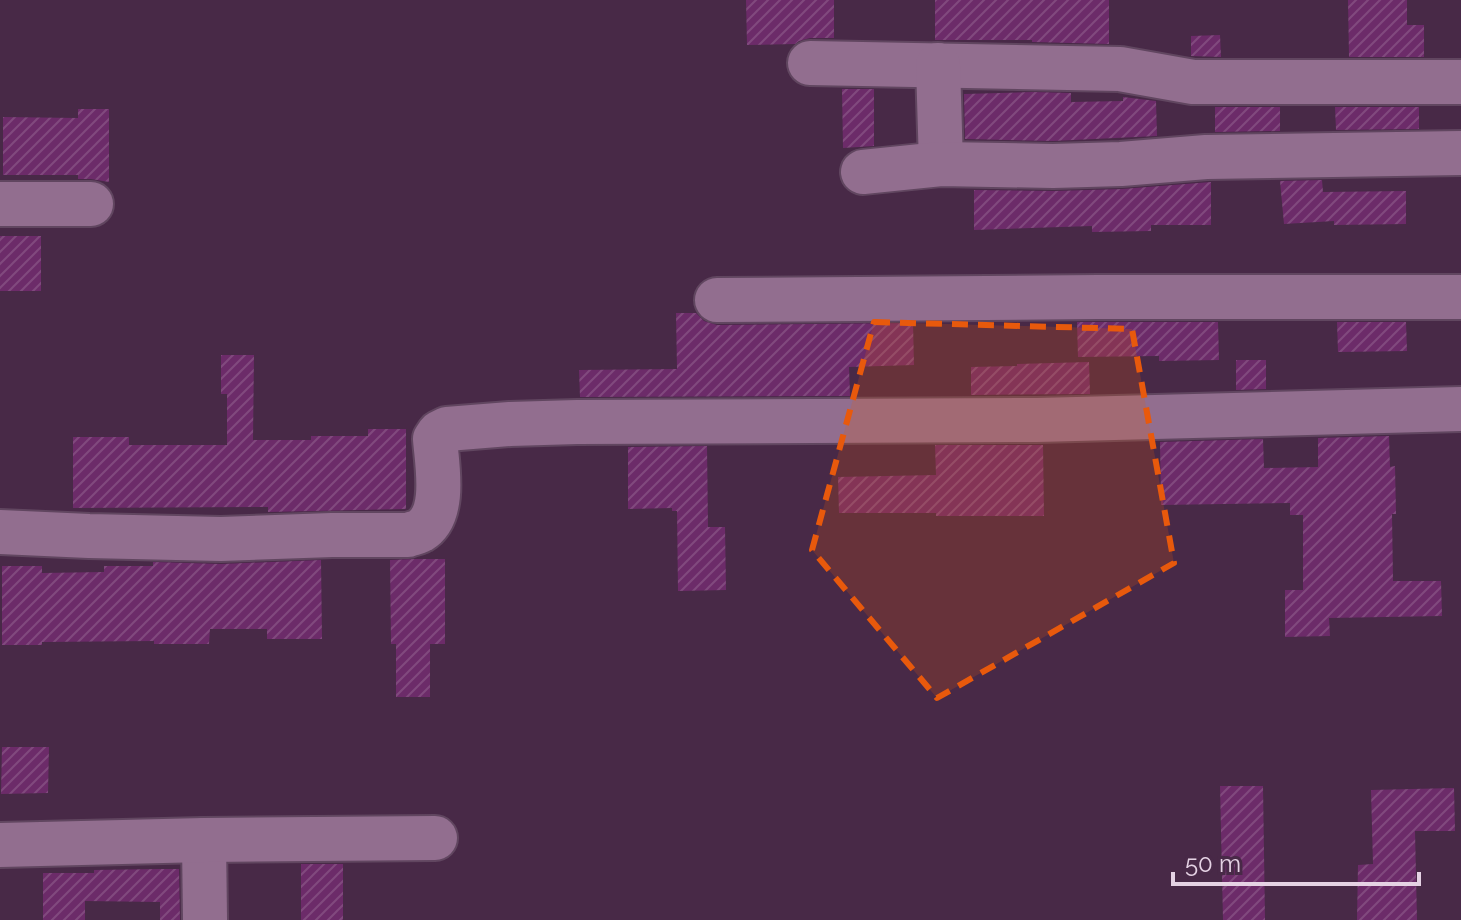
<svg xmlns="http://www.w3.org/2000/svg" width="1461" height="920" font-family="Raleway,sans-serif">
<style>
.building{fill:url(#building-hatch)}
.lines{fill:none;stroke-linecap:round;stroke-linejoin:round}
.minor-casing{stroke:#614660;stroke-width:48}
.minor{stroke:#926e8f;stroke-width:44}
.marked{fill:#e8590c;fill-opacity:0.2;stroke:#e8590c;stroke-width:6;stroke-dasharray:16 10;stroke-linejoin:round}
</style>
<defs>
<pattern id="building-hatch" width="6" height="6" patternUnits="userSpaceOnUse" patternTransform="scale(2)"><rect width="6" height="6" fill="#6c2b69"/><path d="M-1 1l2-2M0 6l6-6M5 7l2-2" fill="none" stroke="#81497e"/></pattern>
</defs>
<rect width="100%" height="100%" fill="#482947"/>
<g class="building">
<polygon points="746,0 834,0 834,38 810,38 799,41 795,44 747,45"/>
<polygon points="935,0 1109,0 1109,44 1032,42 1032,40 935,40"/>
<polygon points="1348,0 1407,0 1407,25 1424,25 1424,57 1349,57"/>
<polygon points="1220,35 1221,57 1191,56 1191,36"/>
<polygon points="842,89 874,89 874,146 843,148"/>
<polygon points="1032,92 1071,93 1071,102 1123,101 1123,97 1156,101 1157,136 1053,141 965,139 964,94"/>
<polygon points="1215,107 1280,107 1280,131 1215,132"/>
<polygon points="1335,107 1419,107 1419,129 1336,130"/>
<polygon points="78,109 109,109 109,182 91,179 78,179 78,175 3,175 3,117 78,118"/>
<polygon points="1322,180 1323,192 1406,191 1406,224 1334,225 1334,221 1284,224 1280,181"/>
<polygon points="1211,182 1211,225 1151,225 1151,231 1092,232 1092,226 974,230 974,190 1054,191 1122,189"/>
<rect x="0" y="236" width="41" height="55"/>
<polygon points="676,313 696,313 704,321 717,325 913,323 914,365 849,367 850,396 580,397 579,370 677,369"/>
<polygon points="1077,322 1218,322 1219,360 1159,361 1159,356 1078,357"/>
<polygon points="1337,322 1406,322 1407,351 1338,352"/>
<polygon points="221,355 254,355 253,440 311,440 311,436 368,436 368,429 406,429 406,509 268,512 268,507 73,508 73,437 129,437 129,445 227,445 227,394 221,394"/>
<polygon points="1236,360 1266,360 1266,389 1236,390"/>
<polygon points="1089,362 1090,394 971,395 971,367 1017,366 1017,364"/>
<polygon points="1389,436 1390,467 1395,466 1396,514 1392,514 1393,581 1441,581 1442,616 1329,618 1330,636 1285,637 1285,590 1303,590 1303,515 1290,515 1290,503 1161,505 1160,442 1263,439 1264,468 1318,467 1318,438"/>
<polygon points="935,445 1043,445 1044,516 936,516 936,513 839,513 838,477 936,475"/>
<polygon points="707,446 708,527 725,527 726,590 678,591 677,511 672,511 672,508 628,509 628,447"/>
<polygon points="415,559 445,559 445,644 430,644 430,697 396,697 396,644 391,644 390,560"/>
<polygon points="321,560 322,639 267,639 267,629 210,629 209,644 154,644 154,641 42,642 42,645 2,645 2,566 42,566 42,573 104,572 104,566 153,566 153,562 221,564"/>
<polygon points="2,747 49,747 48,793 1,794"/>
<polygon points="1220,786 1263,786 1265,920 1223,920"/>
<polygon points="1454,788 1455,831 1415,831 1417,920 1357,920 1358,865 1373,864 1371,790"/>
<rect x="301" y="864" width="42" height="56"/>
<polygon points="160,869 179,869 180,920 160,920 160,902 85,901 85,920 43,920 43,873 94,873 94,870"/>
</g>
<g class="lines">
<g class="minor-casing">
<g id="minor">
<polyline points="810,63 1120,69 1193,82 1461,82"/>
<polyline points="938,65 941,164"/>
<polyline points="863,172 941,164 1053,166 1121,164 1206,157 1461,153"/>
<polyline points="0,204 91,204"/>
<polyline points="717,300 1098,297 1461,297"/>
<path d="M0,532L89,536L221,539L332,535H408C410,534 419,532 420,531C447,515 437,465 435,439L439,433L447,429L510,424L577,422L1037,420L1461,409"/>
<polyline points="204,840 205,920"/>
<polyline points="0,845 204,840 435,838"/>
</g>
</g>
<use href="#minor" class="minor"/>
</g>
<path class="marked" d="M874,322L1132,329L1174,563L937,698L812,550Z"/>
<path d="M1173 872v12h246v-12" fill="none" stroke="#e5d2e4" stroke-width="4"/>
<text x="1185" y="872" font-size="24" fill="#e5d2e4" stroke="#482947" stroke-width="6" paint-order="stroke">50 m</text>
</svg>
